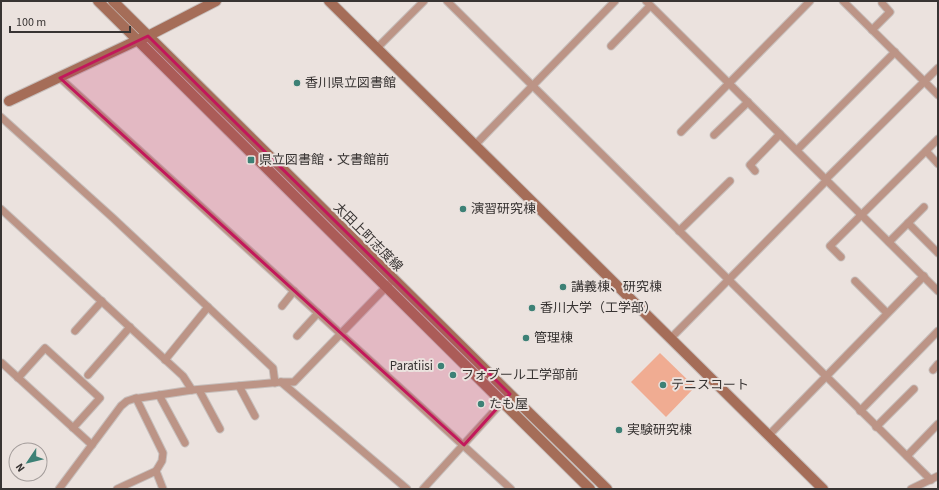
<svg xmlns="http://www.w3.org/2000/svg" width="939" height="490" font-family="'Source Sans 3','Noto Sans JP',sans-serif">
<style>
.pitch{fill:#f0ac92}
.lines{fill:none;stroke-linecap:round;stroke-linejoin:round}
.street-casing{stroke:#c7bfbc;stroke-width:9}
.secondary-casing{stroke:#c7bfbc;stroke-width:12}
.street{stroke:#bc9486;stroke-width:7}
.secondary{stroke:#a56d58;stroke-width:10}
.marked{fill:#c2185b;fill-opacity:0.2;stroke:#c2185b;stroke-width:3;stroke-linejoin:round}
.poi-dot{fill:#3d8176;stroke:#ebe2de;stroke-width:1.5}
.labels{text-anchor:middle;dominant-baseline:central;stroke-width:4;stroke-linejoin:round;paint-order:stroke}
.poi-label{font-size:13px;fill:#383433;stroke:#ebe2de;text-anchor:start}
.street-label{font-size:13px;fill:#383433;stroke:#ebe2de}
</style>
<rect width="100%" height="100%" fill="#ebe2de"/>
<polygon class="pitch" points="660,353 695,387 666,417 631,382"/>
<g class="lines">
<g class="street-casing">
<g id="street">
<polyline points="447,1 931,480"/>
<polyline points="646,1 938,291"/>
<polyline points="843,1 938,95"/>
<polyline points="872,30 890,12 882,3"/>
<polyline points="611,46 650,6"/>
<polyline points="377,48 424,1"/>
<polyline points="60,78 511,489"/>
<polyline points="1,117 113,218 273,368 275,383"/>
<polyline points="681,132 810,1"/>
<polyline points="714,135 748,102"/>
<polyline points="475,145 615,1"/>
<polyline points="797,150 895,52"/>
<polyline points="926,151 938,164"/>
<polyline points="755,171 750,165 780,134"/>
<polyline points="826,179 938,68"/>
<polyline points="1,209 183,376 192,390"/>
<polyline points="908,223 938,253"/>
<polyline points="679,231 730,181"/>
<polyline points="889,242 924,207"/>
<polyline points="841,257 830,246 938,139"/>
<polyline points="855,281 887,313"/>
<polyline points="282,306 294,291"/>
<polyline points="75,331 102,301"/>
<polyline points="297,336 318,313"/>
<polyline points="671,338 827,180"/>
<polyline points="165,360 208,307"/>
<polyline points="2,363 92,445"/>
<polyline points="933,370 938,364"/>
<polyline points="88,375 130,327"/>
<polyline points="18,378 45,348 100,398 73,428"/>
<polyline points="281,382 407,489"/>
<polyline points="239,386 255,416"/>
<polyline points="199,390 220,429"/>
<polyline points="159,395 185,443"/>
<polyline points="136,398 163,453 162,461 156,471"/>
<polyline points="860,411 938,331"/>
<polyline points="876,427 914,389"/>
<polyline points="769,435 924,276"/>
<polyline points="907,456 938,424"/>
<polyline points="59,489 121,406 127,401 133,399 192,390 281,382 294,382 389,284"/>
<polyline points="117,489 156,471 163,489"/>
<polyline points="423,489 505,399"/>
<polyline points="911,489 938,476"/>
</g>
</g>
<g class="secondary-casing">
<g id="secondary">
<polyline points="98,1 590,489"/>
<polyline points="113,1 510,394 607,489"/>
<polyline points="329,1 823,489"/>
<polyline points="9,101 138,40 148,36 216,1"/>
</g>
</g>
<use href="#street" class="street"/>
<use href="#secondary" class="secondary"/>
</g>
<path class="marked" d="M148,36L510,394L464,445L60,78Z"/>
<g class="poi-dot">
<circle cx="297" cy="83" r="4"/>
<rect x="247" y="156" width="8" height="8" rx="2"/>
<circle cx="463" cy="209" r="4"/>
<circle cx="563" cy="287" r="4"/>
<circle cx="532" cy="308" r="4"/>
<circle cx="526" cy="338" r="4"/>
<circle cx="441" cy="366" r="4"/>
<circle cx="453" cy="375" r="4"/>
<circle cx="663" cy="385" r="4"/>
<circle cx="481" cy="404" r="4"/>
<circle cx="619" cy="430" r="4"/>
</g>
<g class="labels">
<g class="poi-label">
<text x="305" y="83">香川県立図書館</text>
<text x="259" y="160">県立図書館・文書館前</text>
<text x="471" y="209">演習研究棟</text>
<text x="571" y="287">講義棟、研究棟</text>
<text x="540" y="308">香川大学（工学部）</text>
<text x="534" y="338">管理棟</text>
<text x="433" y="366" text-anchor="end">Paratiisi</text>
<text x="461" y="375">フォブール工学部前</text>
<text x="671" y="385">テニスコート</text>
<text x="489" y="404">たも屋</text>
<text x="627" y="430">実験研究棟</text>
</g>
<g class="street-label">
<text transform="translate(368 237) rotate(45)">太田上町志度線</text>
</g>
</g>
<rect width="939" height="490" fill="none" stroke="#383433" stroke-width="4"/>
<g transform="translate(28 462) rotate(235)"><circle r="19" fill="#ebe2de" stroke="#a39c9a"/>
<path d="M0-3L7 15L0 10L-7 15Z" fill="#3d8176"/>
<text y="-6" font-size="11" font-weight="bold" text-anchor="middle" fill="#383433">N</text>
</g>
<path d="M10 26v6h120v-6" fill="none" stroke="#383433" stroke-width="2"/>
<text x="16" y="26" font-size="12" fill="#383433" stroke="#ebe2de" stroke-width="3" paint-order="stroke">100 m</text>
</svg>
